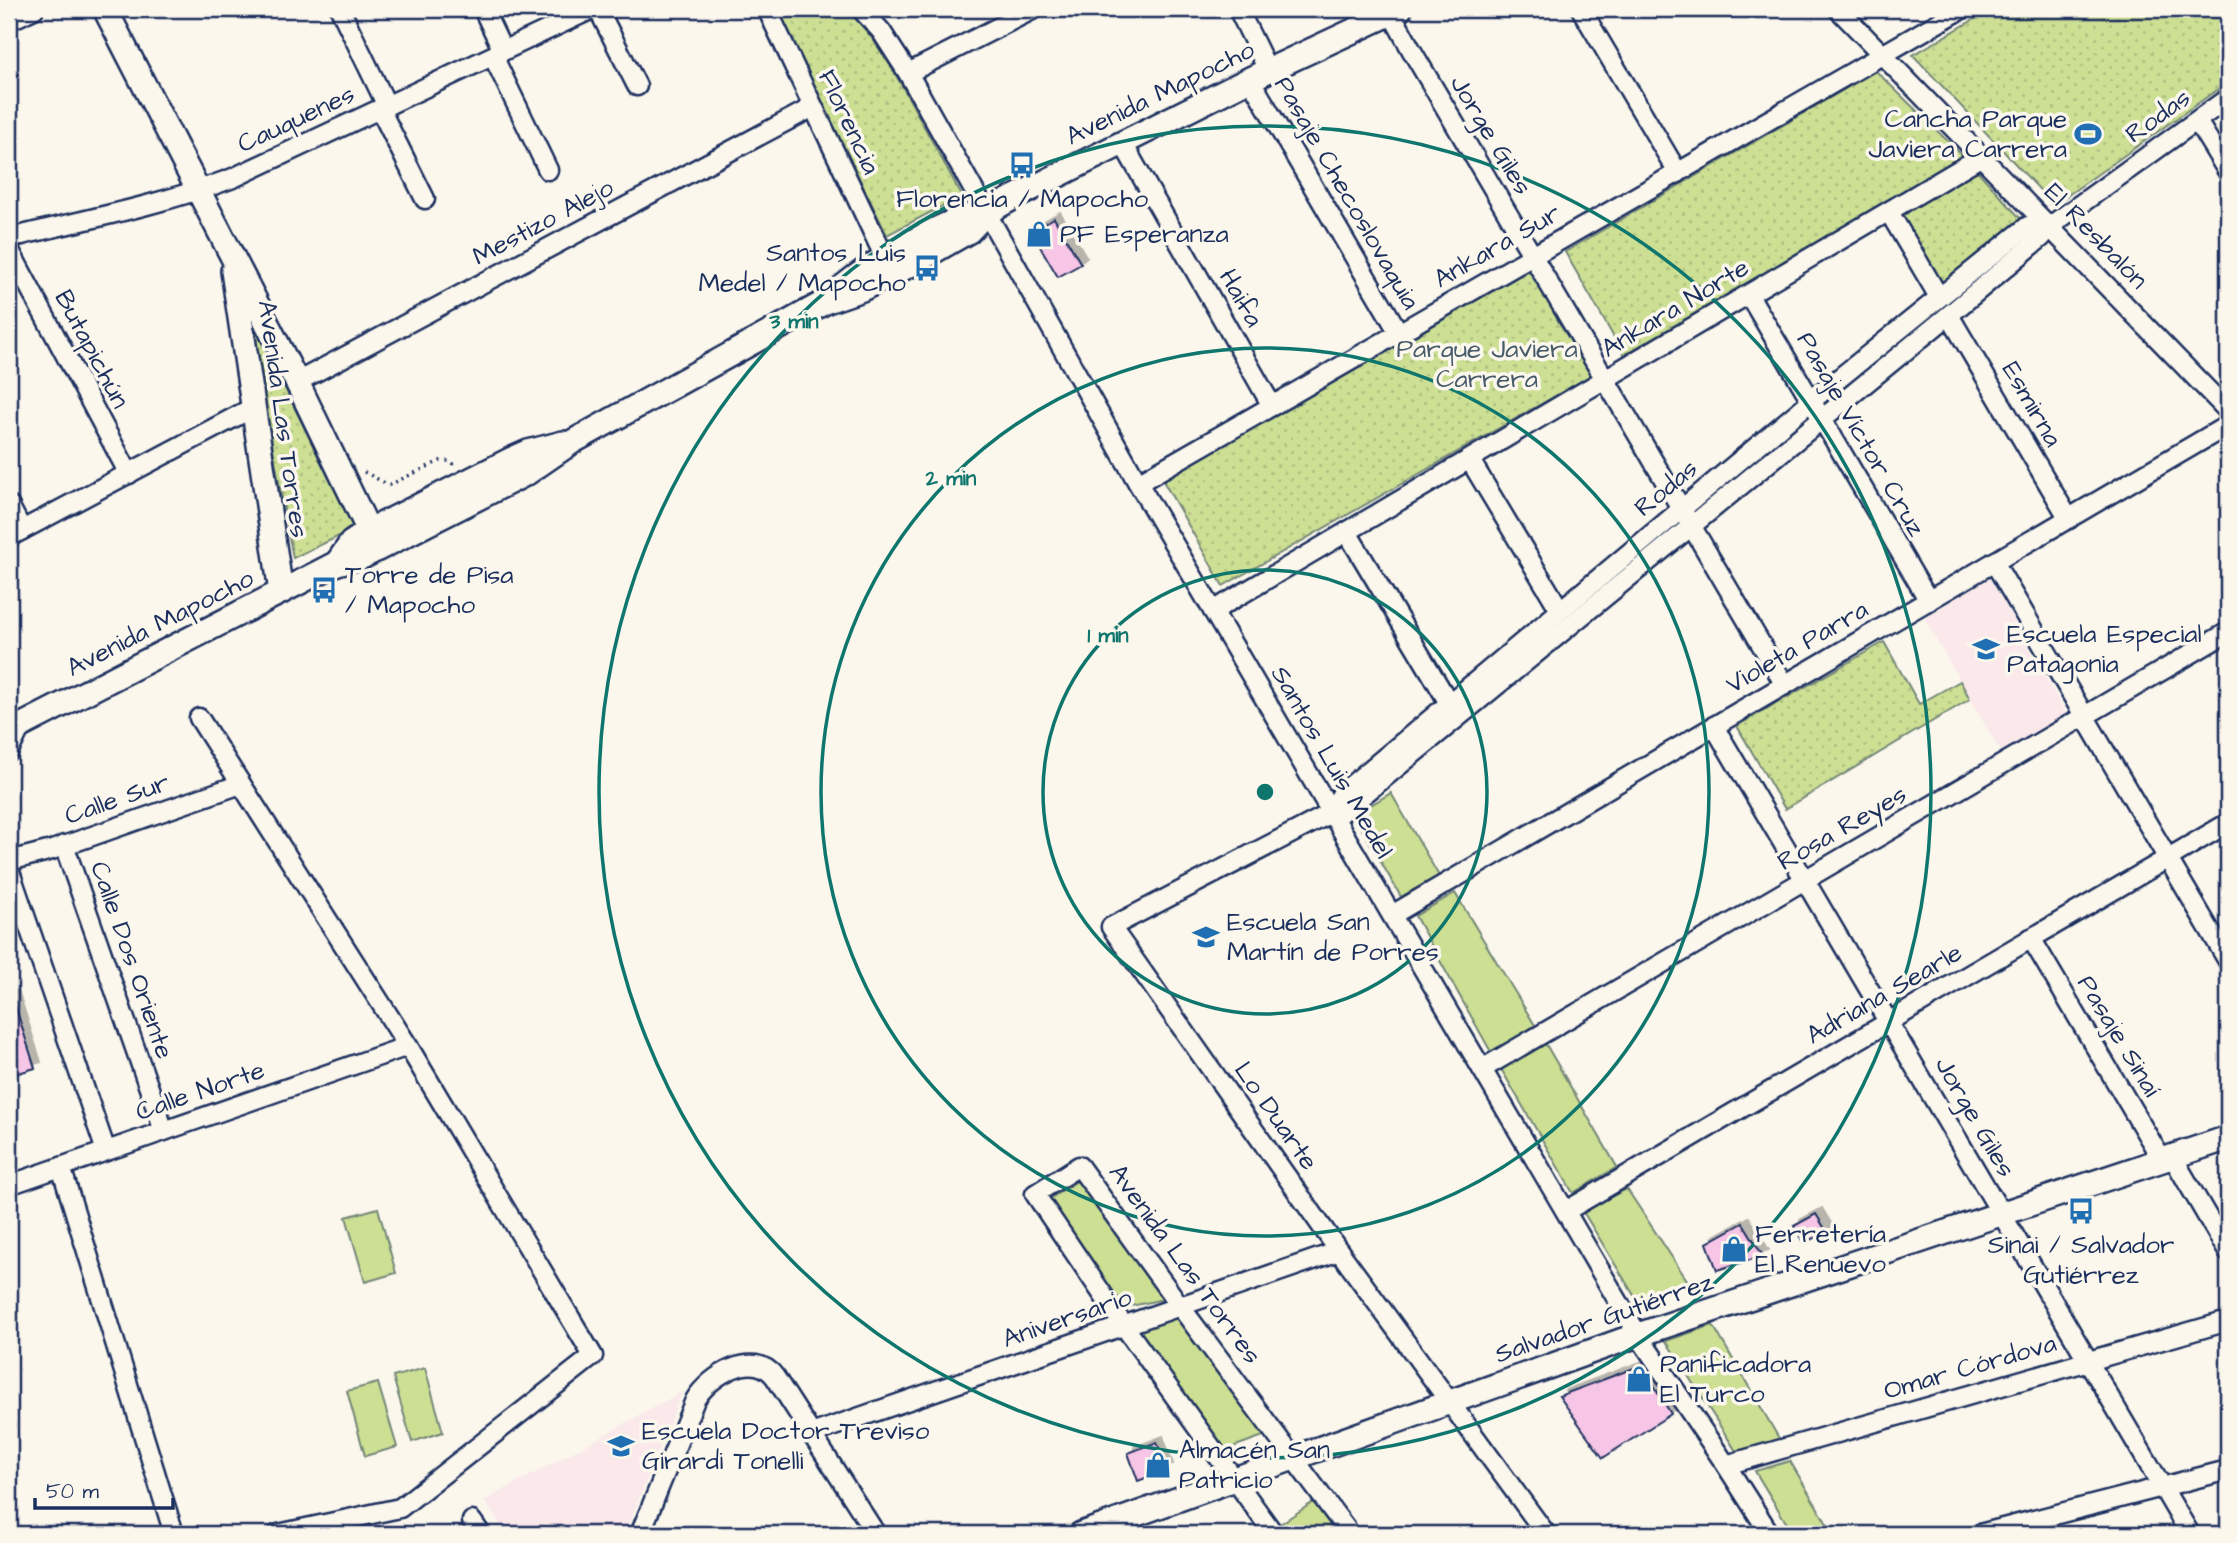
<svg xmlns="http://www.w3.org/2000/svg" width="2237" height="1543" font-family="'Architects Daughter',sans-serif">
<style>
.built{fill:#fae8ea}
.grass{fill:#ccdf93;stroke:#748778;stroke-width:2}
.park{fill:url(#park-dots);stroke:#748778;stroke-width:2}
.building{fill:#f7c5e5;stroke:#1b2f5e;stroke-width:2;filter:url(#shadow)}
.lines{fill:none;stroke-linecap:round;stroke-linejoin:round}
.minor-casing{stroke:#1b2f5e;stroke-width:23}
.major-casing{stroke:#1b2f5e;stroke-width:28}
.path{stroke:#1b2f5e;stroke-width:3.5;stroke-dasharray:2 5;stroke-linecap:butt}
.minor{stroke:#fbf7ec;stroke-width:18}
.major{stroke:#fbf7ec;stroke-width:23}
.ring{fill:none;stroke:#0f766e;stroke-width:3.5}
.labels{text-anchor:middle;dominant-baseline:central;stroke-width:7;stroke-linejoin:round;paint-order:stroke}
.street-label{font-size:26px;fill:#1b2f5e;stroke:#fbf7ec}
.poi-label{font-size:26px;fill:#1b2f5e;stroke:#fbf7ec;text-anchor:start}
.park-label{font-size:26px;fill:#475b6b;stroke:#fbf7ec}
.centre{fill:#0f766e;stroke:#fbf7ec;stroke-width:3.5}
.ring-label{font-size:21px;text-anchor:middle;font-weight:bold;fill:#0f766e;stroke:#fbf7ec;stroke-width:7;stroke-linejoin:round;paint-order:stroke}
</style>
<defs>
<pattern id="park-dots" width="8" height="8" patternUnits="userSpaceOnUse" patternTransform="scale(1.75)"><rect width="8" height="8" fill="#ccdf93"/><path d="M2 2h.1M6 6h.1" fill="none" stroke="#afc081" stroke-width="1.8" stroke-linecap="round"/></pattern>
<filter id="shadow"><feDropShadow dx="6" dy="-6" stdDeviation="0" flood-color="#0004"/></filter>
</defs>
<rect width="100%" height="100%" fill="#fbf7ec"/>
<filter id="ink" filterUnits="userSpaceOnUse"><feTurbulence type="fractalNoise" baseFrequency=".0143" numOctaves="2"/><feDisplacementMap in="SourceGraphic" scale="14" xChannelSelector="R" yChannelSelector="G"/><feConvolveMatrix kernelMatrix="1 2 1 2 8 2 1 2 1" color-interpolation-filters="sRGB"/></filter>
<g filter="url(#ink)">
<g class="built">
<polygon points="1990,578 2067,716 2002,754 1924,618"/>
<polygon points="682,1392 625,1534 507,1534 484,1501"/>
</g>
<g class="grass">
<polygon points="1391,793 1439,876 1401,897 1354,815"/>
<polygon points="1455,893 1536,1027 1491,1052 1415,916"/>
<polygon points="1544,1041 1617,1167 1573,1193 1500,1067"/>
<polygon points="1080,1179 1164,1299 1122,1308 1048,1200"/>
<polygon points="1627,1189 1689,1283 1638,1302 1582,1210"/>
<polygon points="378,1208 396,1273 365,1282 346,1217"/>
<polygon points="1179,1312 1269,1434 1219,1452 1131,1331"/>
<polygon points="1713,1325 1780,1440 1736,1451 1666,1341"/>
<polygon points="425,1368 443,1432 412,1442 393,1377"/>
<polygon points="378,1383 397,1447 365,1456 347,1391"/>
<polygon points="1790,1461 1833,1534 1793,1534 1755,1471"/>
<polygon points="1315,1501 1341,1534 1284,1534 1277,1526"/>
</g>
<g class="park">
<path d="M776,9H846C875,36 894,71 913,106C929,136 946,166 962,196L887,235Z"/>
<polygon points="1992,9 2228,9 2228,82 2054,205 1913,55"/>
<polygon points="1876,71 1963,156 1624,355 1565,252"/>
<polygon points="1975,168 2023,221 1942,283 1900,214"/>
<polygon points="1531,268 1592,375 1223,586 1162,479"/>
<polygon points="248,313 354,529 293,558"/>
<polygon points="1884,642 1919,704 1960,681 1970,699 1785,809 1737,726"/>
</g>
<g class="building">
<polygon points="1054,218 1081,264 1058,277 1031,231"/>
<polygon points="12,996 35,1068 9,1076 9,997"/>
<polygon points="1816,1214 1828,1234 1803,1242 1794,1226"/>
<polygon points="1743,1223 1763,1256 1717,1270 1707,1243"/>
<polygon points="1637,1367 1643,1367 1671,1414 1603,1458 1559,1396"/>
<polygon points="1157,1442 1167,1470 1138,1481 1128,1453"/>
</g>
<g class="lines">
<g class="minor-casing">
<g id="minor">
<polyline points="340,9 387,106"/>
<polyline points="483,9 503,51"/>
<polyline points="598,9 637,86"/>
<polyline points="767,9 885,258"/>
<polyline points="861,9 881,31 908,73 1138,483 1638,1335 1726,1465 1770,1534"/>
<polyline points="1238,9 1268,70"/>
<polyline points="1389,9 1412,51 1785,685"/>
<polyline points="1581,9 1678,173"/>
<polyline points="1838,9 2228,411"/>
<polyline points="9,21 34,9"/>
<polyline points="493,56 548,170"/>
<polyline points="908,73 1034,9"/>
<polyline points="1250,79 1399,333"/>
<polyline points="380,109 425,199"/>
<polyline points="2197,121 2228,172"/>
<polyline points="1122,142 1272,406"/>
<polyline points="1889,212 1939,297"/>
<path d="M9,238C84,220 161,205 233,178L592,9"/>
<polyline points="9,249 129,474"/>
<polyline points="1749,295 1929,601"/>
<polyline points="1949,315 2069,519"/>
<polyline points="297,382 813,107"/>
<polyline points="1470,460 1560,610"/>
<polyline points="1138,483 1962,9"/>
<polyline points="9,505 22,530"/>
<polyline points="1347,532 1449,703"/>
<polyline points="9,537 252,408"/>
<polyline points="1994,562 2228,961"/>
<polyline points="1213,611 1982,156"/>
<polyline points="199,718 408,1046 593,1356 400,1508 278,1534"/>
<polyline points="1714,726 2190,1534"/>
<polyline points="9,751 21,726"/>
<polyline points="1335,818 1949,315 2042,237 2050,226 2228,98"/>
<polyline points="64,845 164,1131"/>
<polyline points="9,861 52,850 241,784"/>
<polyline points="9,869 106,1151"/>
<polyline points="1392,915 2228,425"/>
<polyline points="2031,938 2162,1160"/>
<polyline points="1482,1069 2228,632"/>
<polyline points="2172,1156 2228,1252"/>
<polyline points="61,1167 174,1534"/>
<polyline points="9,1185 408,1046"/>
<polyline points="1566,1211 2228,823"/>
<polyline points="811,1434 1339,1251"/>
<polyline points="1726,1465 2228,1321"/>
<polyline points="472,1521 481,1534"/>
<path d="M640,1534L695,1400C709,1376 754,1348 775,1377L876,1534"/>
<polyline points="1274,1534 1124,1326 1035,1194 1079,1166 1180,1306 1350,1534"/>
<polyline points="1546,1534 1339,1251 1111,927 1331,813 1342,793 1811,401 2028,226 2050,226"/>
<polyline points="1980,1534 2228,1470"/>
</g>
</g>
<g class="major-casing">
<g id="major">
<polyline points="105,9 297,382 369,531"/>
<polyline points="233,271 281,592"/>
<path d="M844,286C872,263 951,215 986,213"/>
<polyline points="337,563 351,543 369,531 510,460 528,452 563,443"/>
<polyline points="9,732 337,563 362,557 527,473 572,442 827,301 862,289 908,266 969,231 986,213 1011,199 1250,79 1400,9"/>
<polyline points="1081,1534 1626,1339 2228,1138"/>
</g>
</g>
<polyline class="path" points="364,472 389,485 440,461 450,461 455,465"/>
<use href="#minor" class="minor"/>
<use href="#major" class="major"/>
</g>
</g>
<g class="ring">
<circle cx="1265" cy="792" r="222"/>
<circle cx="1265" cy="792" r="444"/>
<circle cx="1265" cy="792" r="666"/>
</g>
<defs>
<g id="stadium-bare" transform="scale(2.1)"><path d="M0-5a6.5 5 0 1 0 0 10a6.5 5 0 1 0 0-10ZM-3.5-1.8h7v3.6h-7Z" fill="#1f6fb2" stroke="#fbf7ec" stroke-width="2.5" paint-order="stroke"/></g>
<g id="bus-bare" transform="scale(2.1)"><path d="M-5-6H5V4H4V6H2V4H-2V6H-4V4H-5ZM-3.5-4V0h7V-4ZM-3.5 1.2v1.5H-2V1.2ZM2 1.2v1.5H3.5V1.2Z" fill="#1f6fb2" stroke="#fbf7ec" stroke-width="2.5" paint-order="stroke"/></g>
<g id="shop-bare" transform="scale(2.1)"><path d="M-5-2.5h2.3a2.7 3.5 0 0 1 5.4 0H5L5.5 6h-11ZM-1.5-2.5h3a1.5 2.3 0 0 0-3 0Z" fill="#1f6fb2" stroke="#fbf7ec" stroke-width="2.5" paint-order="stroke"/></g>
<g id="school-bare" transform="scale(2.1)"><path d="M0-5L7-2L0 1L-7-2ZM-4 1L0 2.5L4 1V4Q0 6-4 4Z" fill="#1f6fb2" stroke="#fbf7ec" stroke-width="2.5" paint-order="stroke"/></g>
</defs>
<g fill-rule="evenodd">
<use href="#stadium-bare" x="2088" y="134"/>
<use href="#bus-bare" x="1022" y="165"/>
<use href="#shop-bare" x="1039" y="234"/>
<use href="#bus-bare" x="927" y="268"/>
<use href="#bus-bare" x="324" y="590"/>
<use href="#school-bare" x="1986" y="649"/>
<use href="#school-bare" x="1206" y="937"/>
<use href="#bus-bare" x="2081" y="1211"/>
<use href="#shop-bare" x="1734" y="1249"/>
<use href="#shop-bare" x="1639" y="1379"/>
<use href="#school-bare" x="621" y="1446"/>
<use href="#shop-bare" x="1158" y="1465"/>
</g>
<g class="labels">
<g class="street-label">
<text transform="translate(1160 93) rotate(-26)">Avenida Mapocho</text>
<text transform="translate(2158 116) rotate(-36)">Rodas</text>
<text transform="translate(296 119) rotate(-25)">Cauquenes</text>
<text transform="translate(849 122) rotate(65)">Florencia</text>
<text transform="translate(1491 135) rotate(59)">Jorge Giles</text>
<text transform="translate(1347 193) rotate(60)">Pasaje Checoslovaquia</text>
<text transform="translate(543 222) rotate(-28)">Mestizo Alejo</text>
<text transform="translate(2096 236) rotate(46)">El Resbalón</text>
<text transform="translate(1497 246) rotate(-30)">Ankara Sur</text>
<text transform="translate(1241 298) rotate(60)">Haifa</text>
<text transform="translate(1675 308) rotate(-31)">Ankara Norte</text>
<text transform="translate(92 349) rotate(62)">Butapichún</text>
<text transform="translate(2032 404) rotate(60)">Esmirna</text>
<text transform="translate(283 419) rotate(82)">Avenida Las Torres</text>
<text transform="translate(1861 434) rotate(60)">Pasaje Víctor Cruz</text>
<text transform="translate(1666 488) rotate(-40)">Rodas</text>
<text transform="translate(160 623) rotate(-27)">Avenida Mapocho</text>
<text transform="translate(1797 647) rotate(-30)">Violeta Parra</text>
<text transform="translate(1332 762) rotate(60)">Santos Luis Medel</text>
<text transform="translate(117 799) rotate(-19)">Calle Sur</text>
<text transform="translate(1842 828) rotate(-30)">Rosa Reyes</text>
<text transform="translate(132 960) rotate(71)">Calle Dos Oriente</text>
<text transform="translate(1884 994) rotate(-30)">Adriana Searle</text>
<text transform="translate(2119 1036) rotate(59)">Pasaje Sinaí</text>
<text transform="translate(200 1091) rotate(-19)">Calle Norte</text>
<text transform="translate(1276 1116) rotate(55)">Lo Duarte</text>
<text transform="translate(1975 1117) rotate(60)">Jorge Giles</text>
<text transform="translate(1185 1264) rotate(54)">Avenida Las Torres</text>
<text transform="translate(1067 1318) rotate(-19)">Aniversario</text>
<text transform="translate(1604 1318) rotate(-19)">Salvador Gutiérrez</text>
<text transform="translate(1970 1367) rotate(-16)">Omar Córdova</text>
</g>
<g class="poi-label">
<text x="2067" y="119" text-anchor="end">Cancha Parque<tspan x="2067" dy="30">Javiera Carrera</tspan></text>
<text x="1022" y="199" text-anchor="middle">Florencia / Mapocho</text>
<text x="1060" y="234">PF Esperanza</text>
<text x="906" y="253" text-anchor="end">Santos Luis<tspan x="906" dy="30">Medel / Mapocho</tspan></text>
<text x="345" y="575">Torre de Pisa<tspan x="345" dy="30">/ Mapocho</tspan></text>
<text x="2007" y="634">Escuela Especial<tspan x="2007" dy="30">Patagonia</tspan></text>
<text x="1227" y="922">Escuela San<tspan x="1227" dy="30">Martín de Porres</tspan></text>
<text x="1755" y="1234">Ferretería<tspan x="1755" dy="30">El Renuevo</tspan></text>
<text x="2081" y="1245" text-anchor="middle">Sinai / Salvador<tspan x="2081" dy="30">Gutiérrez</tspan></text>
<text x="1660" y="1364">Panificadora<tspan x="1660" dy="30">El Turco</tspan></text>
<text x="642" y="1431">Escuela Doctor Treviso<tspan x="642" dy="30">Girardi Tonelli</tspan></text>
<text x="1179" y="1450">Almacén San<tspan x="1179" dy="30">Patricio</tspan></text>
</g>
<g class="park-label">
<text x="1487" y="349">Parque Javiera<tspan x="1487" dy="30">Carrera</tspan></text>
</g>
</g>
<circle cx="1265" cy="792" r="10" class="centre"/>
<g class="ring-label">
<text x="794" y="328">3 min</text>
<text x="951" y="485">2 min</text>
<text x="1108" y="642">1 min</text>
</g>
<rect width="2237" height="1543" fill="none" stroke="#fbf7ec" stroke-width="35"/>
<rect x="18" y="18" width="2202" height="1508" fill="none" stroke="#1b2f5e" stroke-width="2.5" filter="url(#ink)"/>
<path d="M35 1498v10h138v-10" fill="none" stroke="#1b2f5e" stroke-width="3.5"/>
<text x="46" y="1498" font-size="21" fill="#1b2f5e" stroke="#fbf7ec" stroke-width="5" paint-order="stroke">50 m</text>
</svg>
